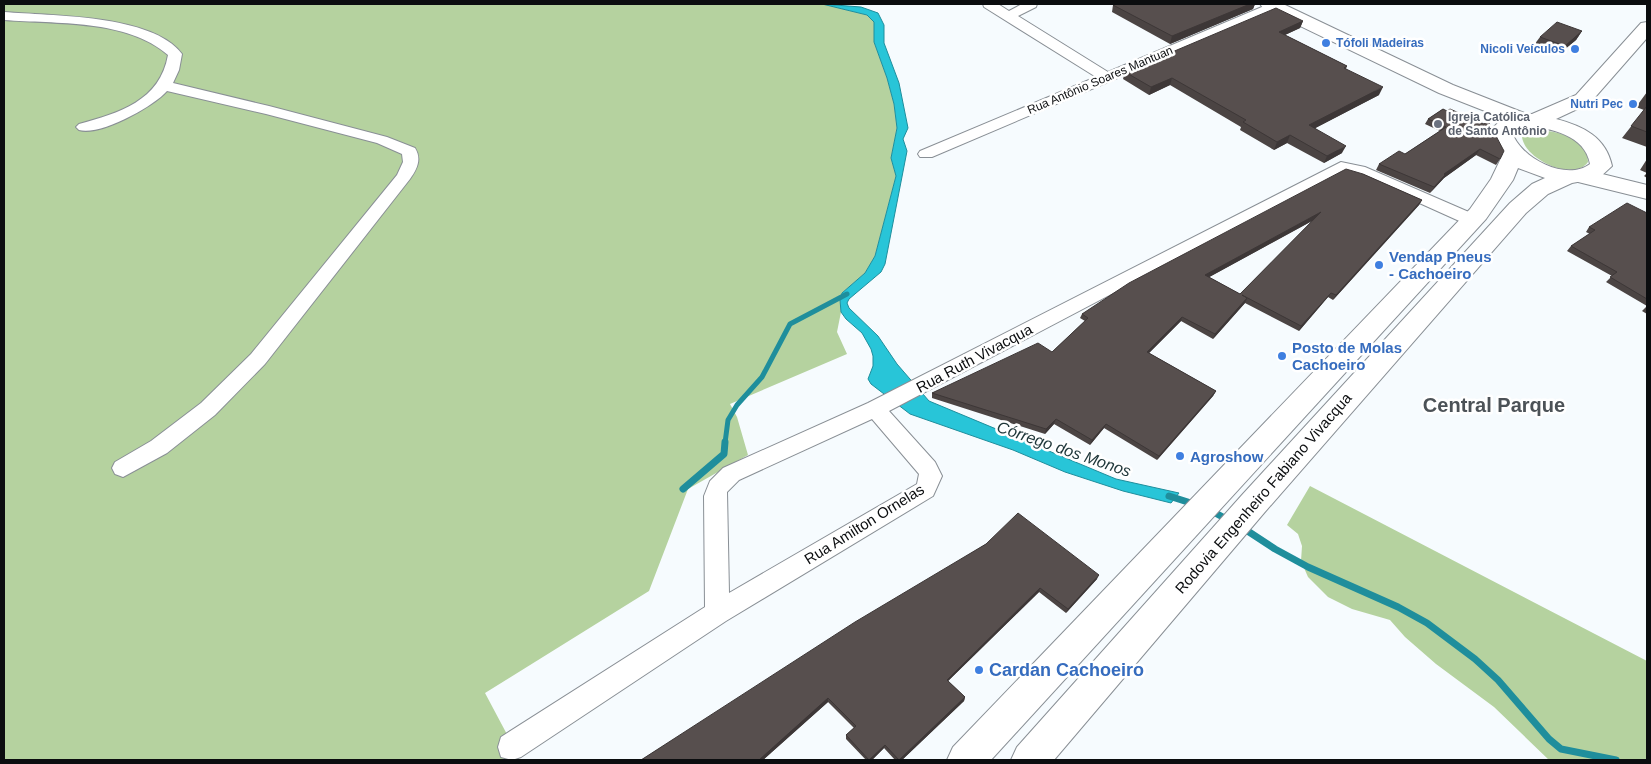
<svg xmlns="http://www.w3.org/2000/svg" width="1651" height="764" font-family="Arial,sans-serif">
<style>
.green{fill:#b5d29f}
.water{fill:#28c5d8;stroke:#1f8e9c}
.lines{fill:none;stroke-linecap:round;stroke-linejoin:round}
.stream-far1{stroke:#1f8e9c;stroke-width:5}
.stream{stroke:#1f8e9c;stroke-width:7}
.street-casing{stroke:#898f95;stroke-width:2}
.secondary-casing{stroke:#898f95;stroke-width:2}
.highway-casing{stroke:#898f95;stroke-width:2}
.street{fill:#fff;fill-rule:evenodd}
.secondary{fill:#fff;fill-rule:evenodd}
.highway{fill:#fff;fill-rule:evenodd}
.wall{fill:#4b4443;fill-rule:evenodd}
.shaded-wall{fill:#3d3737}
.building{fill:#574f4e;stroke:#3d3737;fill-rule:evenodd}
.shop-dot{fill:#3f7fe0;stroke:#fff;stroke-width:2}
.worship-dot{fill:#6b7280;stroke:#fff;stroke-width:2}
.labels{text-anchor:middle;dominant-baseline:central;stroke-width:5;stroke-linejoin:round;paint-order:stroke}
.far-shop-label{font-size:12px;font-weight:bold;fill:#366cbe;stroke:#fff;text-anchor:end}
.far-street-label{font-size:12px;fill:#0b0d0f;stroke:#fff}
.far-worship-label{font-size:12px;font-weight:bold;fill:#5b616d;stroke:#fff;text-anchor:start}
.shop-label{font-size:15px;font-weight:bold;fill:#366cbe;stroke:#fff;text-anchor:start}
.street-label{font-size:15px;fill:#0b0d0f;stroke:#fff}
.water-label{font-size:16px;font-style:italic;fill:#1e3639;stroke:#fff}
.near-shop-label{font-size:18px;font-weight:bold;fill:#366cbe;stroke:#fff;text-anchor:start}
.district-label{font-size:20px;font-weight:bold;fill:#4c5257;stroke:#fff}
</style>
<rect width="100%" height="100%" fill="#f6fbfe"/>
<g class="green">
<polygon points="4,4 822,4 867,15 874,22 874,42 887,78 894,104 897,128 891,158 896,176 875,256 865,273 842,293 840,300 841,312 837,332 847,354 730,404 737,417 748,455 688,489 649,591 485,693 518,755 510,760 4,760"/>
<path d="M1538,130C1557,131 1588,138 1588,162C1574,182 1525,160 1522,137L1527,132Z"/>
<polygon points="1310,486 1647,661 1647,760 1549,760 1494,707 1436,664 1405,637 1390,620 1352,609 1328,597 1308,577 1301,561 1302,546 1298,534 1287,525"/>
</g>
<polygon class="water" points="822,4 861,7 878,13 884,25 884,43 899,83 908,128 903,139 907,151 885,264 881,272 849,299 847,303 849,308 878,336 897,364 929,401 1116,479 1179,493 1171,503 1123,491 1065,472 1013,450 910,414 871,384 868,379 873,366 873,356 871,349 862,333 846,319 841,312 840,300 842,293 865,273 875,256 896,176 891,158 897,128 894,104 887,78 874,42 874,22 867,15"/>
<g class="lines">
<polyline class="stream-far1" points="725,443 728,420 737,405 762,377 790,324 847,294"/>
<g class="stream">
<polyline points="683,489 724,454 725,442"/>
<polyline points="1169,496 1194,504"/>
<polyline points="1210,510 1228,520"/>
<polyline points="1243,528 1275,549 1308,567 1398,607 1427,623 1475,659 1498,680 1549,739 1561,749 1616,760"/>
</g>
<g class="street-casing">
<g id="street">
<polygon points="983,4 998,4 1009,11 1022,4 1037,4 1036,7 1018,16 1108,72 1269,4 1280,4 1281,6 1280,9 932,157 920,157 918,154 920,151 1096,77 984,7"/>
<path d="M4,12C50,16 153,14 182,54L179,70L173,83L269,106L387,137L415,148C422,159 417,169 410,179L265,364L215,415L167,453L123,477L115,474L112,468L115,462L151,441L201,403L251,354L397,175L403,162L402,154L377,143L266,114L167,91C153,107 100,136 79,130L76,127L79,124C119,113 160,101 168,55C127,19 56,24 4,20Z"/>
<path d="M1341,162L1365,167L1478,216L1480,220L1478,224L1472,225L1466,224L1355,174L1343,172L889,411L935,462L942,476L933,496L726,621L521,757L512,760L501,757L498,747L501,737L705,607L704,496L710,481L723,468L868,403ZM872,419L919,474L917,484L729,593L727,492L739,480Z"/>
</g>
</g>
<g class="secondary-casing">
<g id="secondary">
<polygon points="1260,4 1283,4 1453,85 1532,116 1535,120 1532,124 1525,126 1518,124 1439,93 1263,8"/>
<polygon points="1582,169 1647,185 1647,199 1574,181 1571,176 1574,171"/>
</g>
</g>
<g class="highway-casing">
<path id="highway" d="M1647,22V38L1590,103L1556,119C1583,126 1606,137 1612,166L1599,178L1572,183L1548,194L1526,213L1264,513L1054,760H1011L1017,747L1242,495L1510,203L1532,184L1545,178L1518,168L1513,180L1486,219L991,760H947L953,747L1470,209L1491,179L1503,154L1494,143L1491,131C1500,117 1516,113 1532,114L1576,95L1641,23ZM1525,126C1551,128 1585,135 1590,164C1566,182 1520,158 1512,132L1516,128Z"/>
</g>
<use href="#street" class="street"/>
<use href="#secondary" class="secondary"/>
<use href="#highway" class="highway"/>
</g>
<g class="wall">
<polygon points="1116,4 1255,4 1253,9 1170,44 1112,12 1113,5"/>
<polygon points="1303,21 1300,28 1285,35 1347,66 1346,69 1379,95 1315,128 1342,153 1324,163 1287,143 1274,150 1240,130 1241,127 1170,85 1149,95 1123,79 1125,72"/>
<polygon points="1582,31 1576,40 1559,54 1534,45 1540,37"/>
<polygon points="1647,92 1647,147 1622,138 1644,110 1636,107"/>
<polygon points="1443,109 1500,159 1496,165 1476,155 1444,178 1430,193 1376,170 1379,164 1405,154 1440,131 1425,124 1428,119"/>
<polygon points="1647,159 1647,178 1644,176 1647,173 1640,170"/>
<path d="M1363,174L1422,200L1419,205L1333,300L1328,297L1299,331L1245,303L1213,339L1181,321L1149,353L1216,391L1213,396L1157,460L1104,428L1090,445L1054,424L1045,434L932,398V393L1052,352L1085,321L1080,318L1082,314ZM1314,220L1240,294L1209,277L1257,251Z"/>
<polygon points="1647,213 1647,306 1606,282 1612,276 1567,251 1571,246 1590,234 1586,232 1589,227"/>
<polygon points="1647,306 1647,314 1642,311"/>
<polygon points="986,544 1097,579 1066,613 1039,592 948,681 965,697 964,701 902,760 895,760 884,748 872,760 866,760 846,739 846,735 854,728 828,702 763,760 641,760"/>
</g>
<g class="shaded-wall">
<polygon points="1250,4 1255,4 1253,9 1170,44 1172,36"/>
<polygon points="1303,21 1300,28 1276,39 1279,32"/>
<polygon points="1582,31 1576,40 1559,54 1565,46"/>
<polygon points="1172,78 1170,85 1149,95 1151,87"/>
<polygon points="1383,87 1379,95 1306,133 1309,125"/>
<polygon points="1290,135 1287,143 1274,150 1277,142"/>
<polygon points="1346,146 1342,153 1324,163 1327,156"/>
<polygon points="1480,149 1476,155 1444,178 1430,193 1444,174"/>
<polygon points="1422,200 1419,205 1333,300 1336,295"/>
<polygon points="1321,212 1319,217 1204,280 1205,275"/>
<polygon points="1331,293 1328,297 1299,331 1301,326"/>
<polygon points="1247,298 1245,303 1213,339 1215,334"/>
<polygon points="1182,317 1181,321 1145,357 1147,352"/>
<polygon points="1216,391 1213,396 1157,460 1159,456"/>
<polygon points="1056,419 1054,424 1045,434 1046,429"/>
<polygon points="1106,424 1104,428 1090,445 1092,440"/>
<polygon points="1099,575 1097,579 1066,613 1068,609"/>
<polygon points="1040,588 1039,592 946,683 947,680"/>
<polygon points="965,697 964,701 902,760 899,760"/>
<polygon points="828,698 828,702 763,760 759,760"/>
<polygon points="885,745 884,748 872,760 869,760"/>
</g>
<g class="building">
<polygon points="1116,4 1250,4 1172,36 1113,5"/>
<polygon points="1276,8 1303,21 1279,32 1347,66 1344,68 1383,87 1309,125 1346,146 1327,156 1290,135 1277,142 1243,122 1246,120 1172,78 1151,87 1125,72"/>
<polygon points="1557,22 1582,31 1565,46 1540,37"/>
<polygon points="1647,106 1647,132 1631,126"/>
<polygon points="1443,109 1447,111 1450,109 1484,124 1488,121 1504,151 1500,159 1480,149 1444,174 1445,175 1434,187 1379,164 1399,151 1405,154 1446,127 1428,119"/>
<path d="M1346,169L1363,174L1422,200L1336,295L1331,293L1301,326L1242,295L1247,298L1215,334L1182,317L1147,352L1216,391L1159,456L1106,424L1092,440L1056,419L1046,429L932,393L1038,343L1052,352L1088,318L1082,314L1129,283ZM1321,212L1240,294L1205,275Z"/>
<polygon points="1627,203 1647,213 1647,299 1610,277 1617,272 1571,246 1595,230 1589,227"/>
<polygon points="1018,513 1099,575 1068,609 1040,588 947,680 965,697 899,760 885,745 869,760 846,735 856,726 828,698 759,760 641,760 855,622 986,544"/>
</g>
<g class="shop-dot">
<circle cx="1326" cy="43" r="5"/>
<circle cx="1575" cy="49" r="5"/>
<circle cx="1633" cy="104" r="5"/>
<circle cx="1379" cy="265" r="5"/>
<circle cx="1282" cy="356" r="5"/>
<circle cx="1180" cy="456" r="5"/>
<circle cx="979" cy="670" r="5"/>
</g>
<circle class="worship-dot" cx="1438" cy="124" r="5"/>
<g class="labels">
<g class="far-shop-label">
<text x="1336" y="43" text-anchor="start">Tófoli Madeiras</text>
<text x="1565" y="49">Nicoli Veículos</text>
<text x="1623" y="104">Nutri Pec</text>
</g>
<g class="far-street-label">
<text transform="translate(1100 80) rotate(-23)">Rua Antônio Soares Mantuan</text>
</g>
<g class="far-worship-label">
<text x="1448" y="117">Igreja Católica<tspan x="1448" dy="14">de Santo Antônio</tspan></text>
</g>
<g class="shop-label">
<text x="1389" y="256">Vendap Pneus<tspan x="1389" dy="17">- Cachoeiro</tspan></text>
<text x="1292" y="347">Posto de Molas<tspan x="1292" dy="17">Cachoeiro</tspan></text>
<text x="1190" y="456">Agroshow</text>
</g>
<g class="street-label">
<text transform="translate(974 358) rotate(-28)">Rua Ruth Vivacqua</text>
<text transform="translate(1263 493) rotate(-49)">Rodovia Engenheiro Fabiano Vivacqua</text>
<text transform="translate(864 524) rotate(-32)">Rua Amilton Ornelas</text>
</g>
<g class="water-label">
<text transform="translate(1064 449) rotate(19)">Córrego dos Monos</text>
</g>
<g class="near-shop-label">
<text x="989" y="670">Cardan Cachoeiro</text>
</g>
<g class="district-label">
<text x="1494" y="405">Central Parque</text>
</g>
</g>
<rect width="1651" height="764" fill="none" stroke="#0b0d0f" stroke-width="10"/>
</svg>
